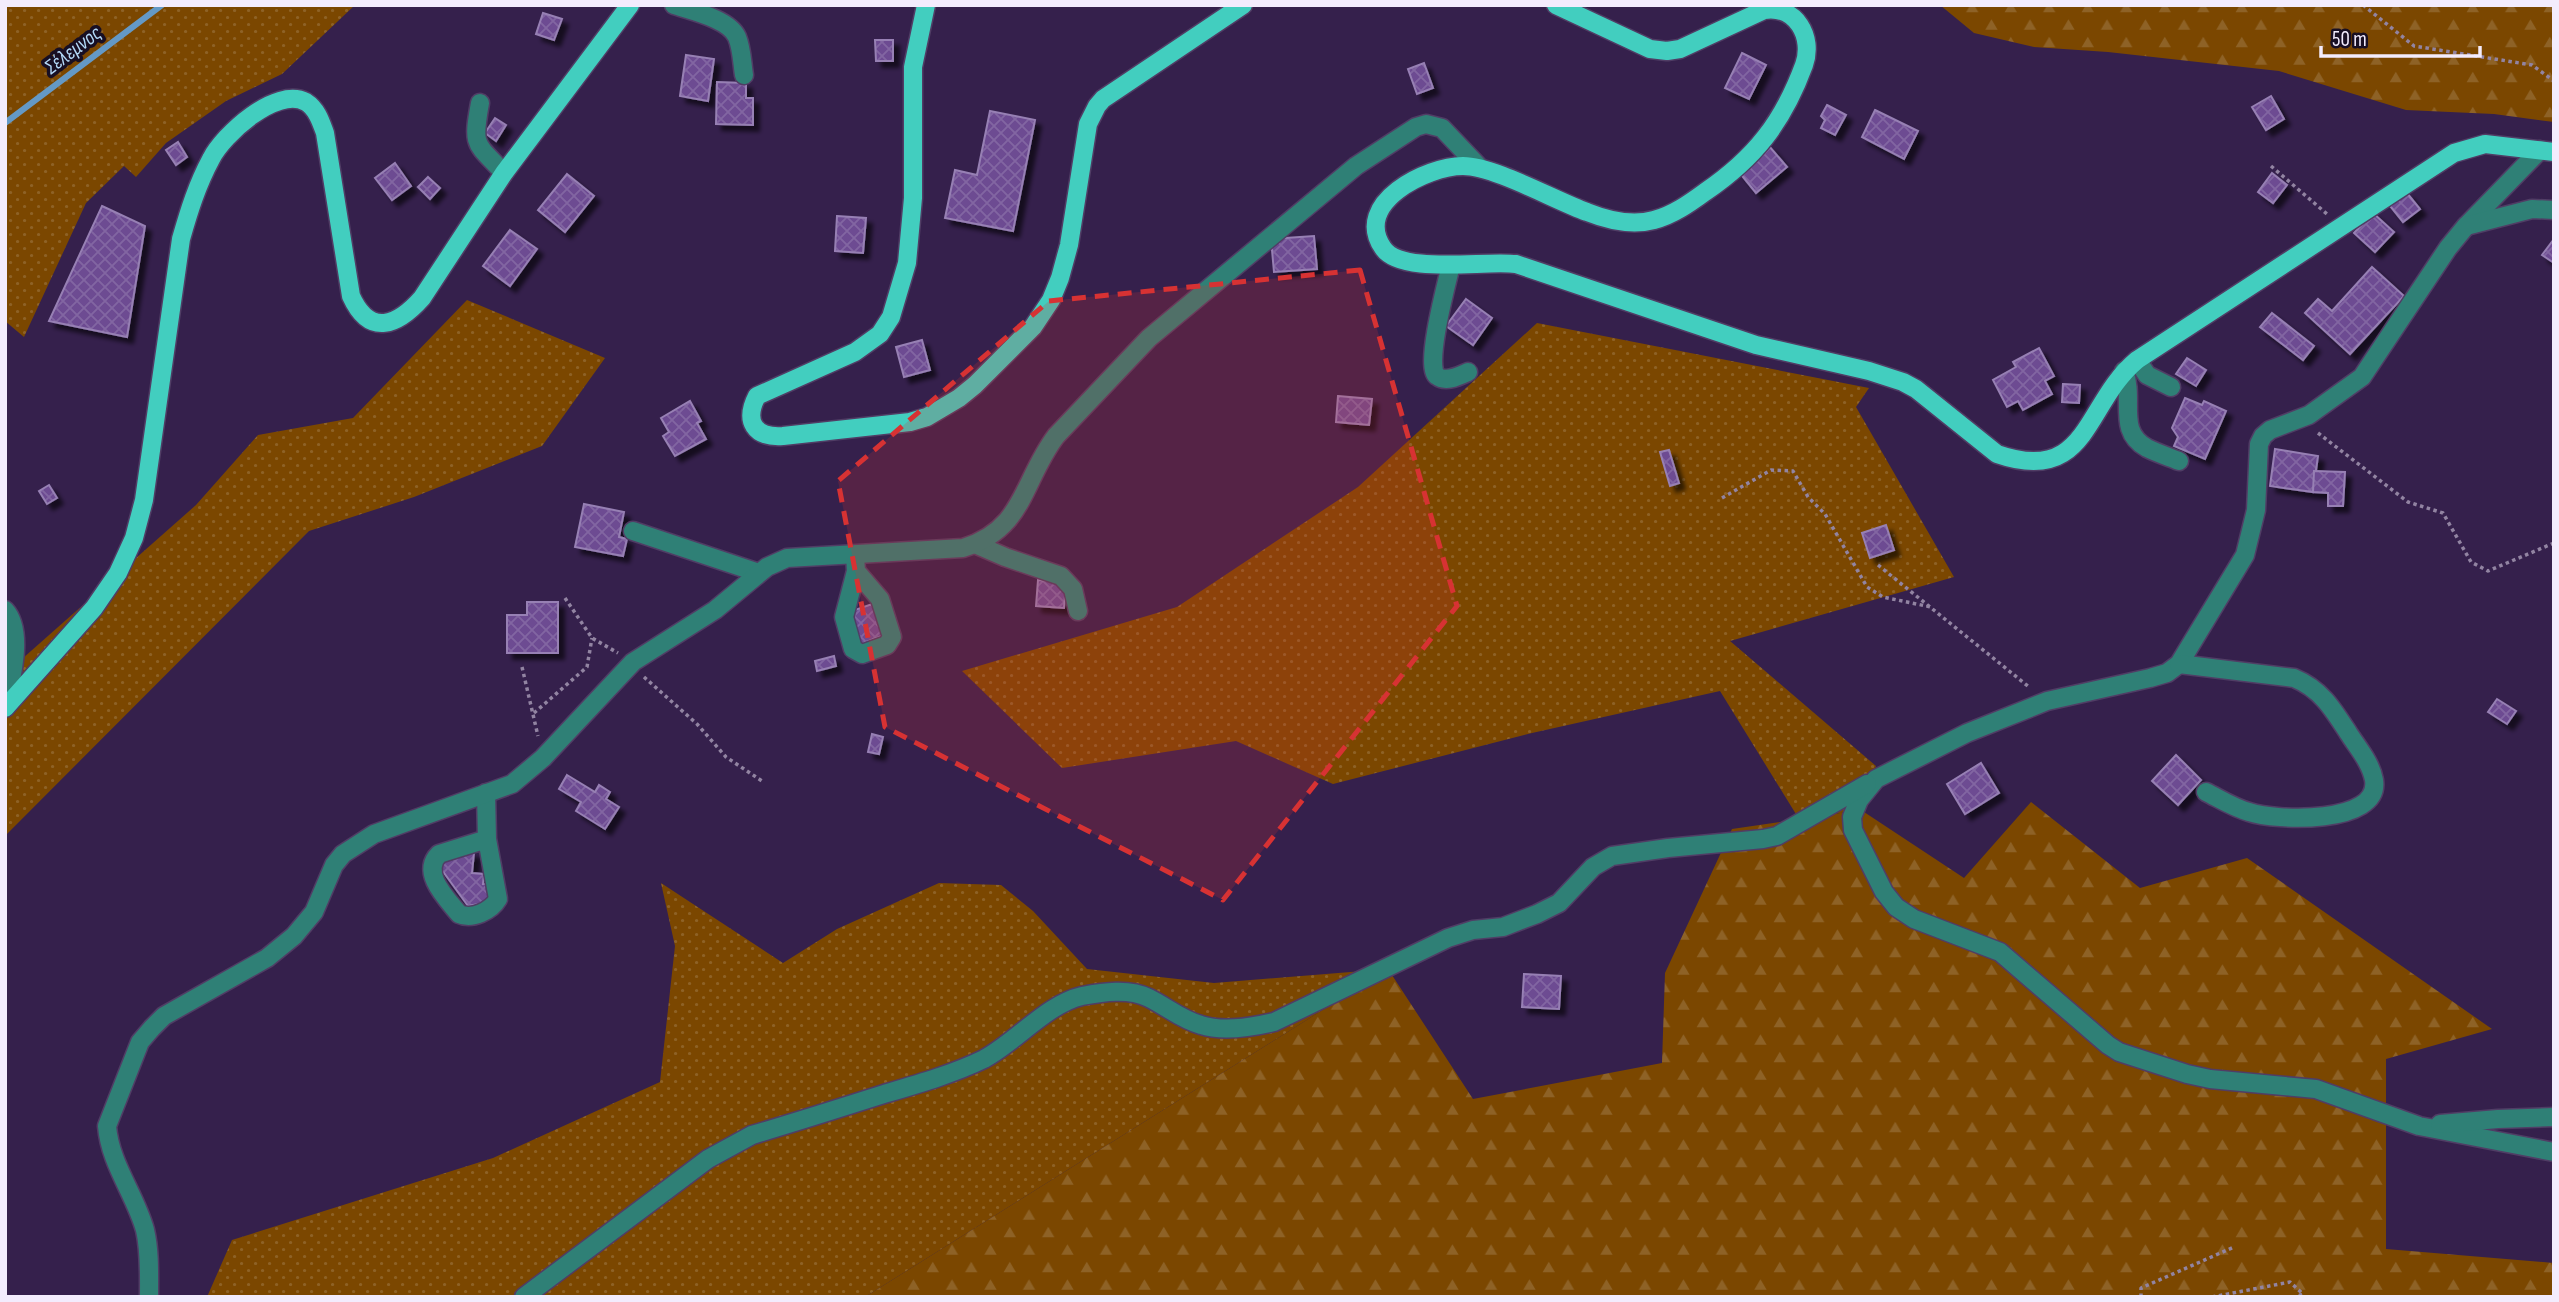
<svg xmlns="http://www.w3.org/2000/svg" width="2559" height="1302" font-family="'Sofia Sans Condensed',sans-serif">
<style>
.grass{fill:url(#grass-dots)}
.forest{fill:url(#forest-firs)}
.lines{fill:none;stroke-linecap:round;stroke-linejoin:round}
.stream{stroke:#6499c6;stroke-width:6}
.building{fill:url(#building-cross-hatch);stroke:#9780b4;stroke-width:2;filter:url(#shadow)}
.minor-casing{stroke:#503d65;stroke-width:21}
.major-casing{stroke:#503d65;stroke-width:21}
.path{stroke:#9284a2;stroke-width:3.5;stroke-dasharray:3.5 3.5;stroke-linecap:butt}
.minor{stroke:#2f8076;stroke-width:18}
.major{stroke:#42cebf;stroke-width:18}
.marked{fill:#d73233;fill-opacity:0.2;stroke:#d73233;stroke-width:5;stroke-dasharray:14 9;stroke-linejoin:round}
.labels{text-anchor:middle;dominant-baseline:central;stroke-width:7;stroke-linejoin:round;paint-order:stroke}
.water-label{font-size:21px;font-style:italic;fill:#b3d8f7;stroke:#180f23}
</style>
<defs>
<pattern id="grass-dots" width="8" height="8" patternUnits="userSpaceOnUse" patternTransform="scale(1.75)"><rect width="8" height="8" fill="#7b4700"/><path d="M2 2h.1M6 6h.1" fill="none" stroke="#8e6226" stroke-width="1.8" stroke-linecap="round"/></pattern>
<pattern id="forest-firs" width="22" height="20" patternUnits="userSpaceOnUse" patternTransform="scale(1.75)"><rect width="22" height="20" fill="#7b4700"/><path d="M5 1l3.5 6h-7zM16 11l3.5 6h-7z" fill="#8e6226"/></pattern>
<pattern id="building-cross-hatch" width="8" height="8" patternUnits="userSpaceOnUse" patternTransform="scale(1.75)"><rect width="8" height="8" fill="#6d4b92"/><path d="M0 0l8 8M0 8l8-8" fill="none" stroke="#8265a2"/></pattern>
<filter id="shadow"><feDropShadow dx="6" dy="6" stdDeviation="2" flood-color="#0009"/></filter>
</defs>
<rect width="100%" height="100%" fill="#35204c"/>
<g class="grass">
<polygon points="5,5 355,5 282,74 226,101 166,143 136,177 124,166 86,203 24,337 5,321"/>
<polygon points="467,300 605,358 542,446 414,497 309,531 5,836 5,674 196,505 258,435 353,418"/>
<polygon points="1537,323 1869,388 1856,407 1954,577 1730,641 1876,766 1861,810 1799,819 1720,691 1532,733 1333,784 1236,741 1062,768 962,671 1177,607 1358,487"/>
<polygon points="661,883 783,963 837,929 939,883 1001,885 1033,911 1087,969 1214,983 1388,969 865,1297 207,1297 232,1240 493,1158 660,1082 675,946"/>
</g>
<g class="forest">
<polygon points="1940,5 2554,5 2554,122 2494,114 2406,110 2279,71 2108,52 2034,47 1974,33"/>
<polygon points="2031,802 2140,888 2247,858 2492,1029 2386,1059 2386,1249 2554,1263 2554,1297 865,1297 1388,969 1473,1099 1662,1063 1665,973 1732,829 1861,810 1964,878"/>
</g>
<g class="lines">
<polyline class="stream" points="5,123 162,5"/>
</g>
<g class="building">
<polygon points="543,13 562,19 554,40 536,34"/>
<polygon points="875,40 893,40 893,61 876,61"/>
<polygon points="1742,53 1766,65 1749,99 1725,88"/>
<polygon points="686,55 714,59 708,101 680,96"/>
<polygon points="1424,63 1433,88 1417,94 1408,69"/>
<polygon points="717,82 746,83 746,98 753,98 753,125 716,124"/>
<polygon points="2271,96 2284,119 2266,130 2252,107"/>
<polygon points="1827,105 1846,115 1835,135 1821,128 1825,120 1821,116"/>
<polygon points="1875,110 1918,131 1904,159 1862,137"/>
<polygon points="990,111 1035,120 1013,231 945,218 955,170 977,175"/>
<polygon points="495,118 506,125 496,141 485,133"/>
<polygon points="178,142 187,157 176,165 166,150"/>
<polygon points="1769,146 1787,167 1756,193 1739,172"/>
<polygon points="395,163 411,186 392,200 375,178"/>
<polygon points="2272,173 2287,185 2273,203 2258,192"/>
<polygon points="567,174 594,196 565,232 538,210"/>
<polygon points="428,177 440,188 430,199 418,187"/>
<polygon points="2407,193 2420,209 2403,222 2390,206"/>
<polygon points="102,206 145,226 127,337 49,321"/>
<polygon points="2373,213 2394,232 2375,252 2354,233"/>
<polygon points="837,216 866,218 863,253 835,251"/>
<polygon points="510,230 537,249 510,286 483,266"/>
<polygon points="1314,236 1317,269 1274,272 1271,239"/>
<polygon points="2554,239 2554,263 2542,255"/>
<polygon points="2372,267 2404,296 2350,354 2305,313 2318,299 2332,311"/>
<polygon points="1466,299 1492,318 1473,345 1446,326"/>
<polygon points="2272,313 2314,346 2303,360 2260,327"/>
<polygon points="922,340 930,370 904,377 896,347"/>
<polygon points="2039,348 2054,376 2045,381 2052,394 2023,410 2018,401 2007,407 1993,380 2016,367 2013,362"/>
<polygon points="2187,358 2206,370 2196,386 2176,374"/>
<polygon points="2063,384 2080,385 2079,403 2062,402"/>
<polygon points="1338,396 1372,399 1369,425 1336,422"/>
<polygon points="2185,398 2202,405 2204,401 2226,411 2205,459 2174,446 2178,437 2172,428"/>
<polygon points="690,401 701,421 697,423 706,439 675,456 663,436 669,432 661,418"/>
<polygon points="2275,449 2318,456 2313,492 2270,486"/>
<polygon points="1669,450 1679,483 1670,486 1660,452"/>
<polygon points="2314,471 2345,472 2343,506 2328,506 2328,493 2313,492"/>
<polygon points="49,485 57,498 47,504 39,491"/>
<polygon points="584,504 624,512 619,537 627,539 623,556 575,547"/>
<polygon points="1886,525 1894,550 1870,558 1862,533"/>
<polygon points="1038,580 1066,583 1064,608 1036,606"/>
<polygon points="527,602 558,602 558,653 507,653 507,615 527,615"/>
<polygon points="878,602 890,633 858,645 846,613"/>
<polygon points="834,656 836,666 817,671 815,661"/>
<polygon points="2497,699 2516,711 2507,724 2488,712"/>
<polygon points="872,734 883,737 879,754 868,752"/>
<polygon points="2176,755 2201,780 2178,805 2152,781"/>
<polygon points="1981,763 1999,793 1965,814 1947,784"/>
<polygon points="567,775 595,792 599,785 610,792 606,799 619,807 605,829 576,811 581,802 559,789"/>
<polygon points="451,851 474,853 472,873 484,874 483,884 491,884 489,902 468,906 439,866"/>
<polygon points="1524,974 1561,976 1559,1009 1522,1007"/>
</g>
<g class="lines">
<g class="minor-casing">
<g id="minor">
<path d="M674,5C692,11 729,19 737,37C742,49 742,63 744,75"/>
<path d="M480,103C472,147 475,142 504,173"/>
<polyline points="2540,150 2466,226 2448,248 2362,377 2309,415 2270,430 2263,436 2259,444 2256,510 2245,555 2179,664 2167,673 2150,678 2047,701 1967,733 1876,779 1859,800 1852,817 1853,830 1884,892 1896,907 1914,919 2000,952 2108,1045 2119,1052 2187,1074 2210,1079 2316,1089 2419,1126 2554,1152"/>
<polyline points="2466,226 2532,209 2554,210"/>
<path d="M1451,265C1447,282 1424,367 1437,376C1446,383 1459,376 1468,372"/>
<polyline points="2137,360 2147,375 2171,387"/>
<path d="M2124,371C2135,400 2116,431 2147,448C2157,453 2169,457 2179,461"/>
<polyline points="633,531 759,573"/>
<polyline points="975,544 1005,557 1061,576 1073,589 1078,611"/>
<polyline points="855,555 856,571 844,617 853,649 862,654 887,645 892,637 880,599 856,571"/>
<path d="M5,610C25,632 10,681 6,707"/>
<path d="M2179,664L2294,678C2321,689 2333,709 2349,734C2358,748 2371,763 2374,780C2381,825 2275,821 2249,812C2234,808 2220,799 2206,792"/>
<path d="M486,793L487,839L498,899C491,911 472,920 459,914C447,899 420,873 439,854L487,839"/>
<polyline points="2440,1124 2498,1119 2554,1117"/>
<path d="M149,1297C149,1275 150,1251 145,1230C135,1194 110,1164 107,1126L140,1042L152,1028L164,1016L267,958L294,936L314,912L334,865L343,854L374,834L512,784L543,758L633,662L715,610L767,567L787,558L963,548C1025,529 1022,481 1056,436L1149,338L1356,166L1416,127L1426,124L1442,128L1480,168"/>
<path d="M524,1297L708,1159L752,1135C796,1122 840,1108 884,1094C918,1084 953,1074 984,1059C1016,1042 1047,1004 1082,996C1103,992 1129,988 1149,998C1167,1007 1182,1020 1201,1025C1223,1032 1253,1027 1274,1022L1448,938L1473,930L1503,927L1537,914L1559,903L1593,867L1612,856L1668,848L1763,839L1777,836L1867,784"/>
</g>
</g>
<g class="major-casing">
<g id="major">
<path d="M926,5L913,67V198L907,263L891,317L880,334L855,352L757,396C744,421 754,438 783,436L910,422L927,417L959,398L975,385L1033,327L1051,300L1060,278L1069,245L1088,124L1097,106L1103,99L1243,5"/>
<path d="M1556,5L1650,49L1667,51L1680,49L1764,10C1796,5 1814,37 1804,65C1783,122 1755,158 1705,192C1690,203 1673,215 1654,220C1632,226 1607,220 1587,212C1554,200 1494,166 1463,166C1427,166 1352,203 1383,248C1401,275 1484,260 1516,264L1756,345L1869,371L1903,382L1916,389L1997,454C2089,486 2084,404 2137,360L2454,153L2485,144L2554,152"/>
<path d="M5,708L94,608L118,573L134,538L144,500L181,239C189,211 197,185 211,159C223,135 276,86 306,102C317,109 321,122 325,133L351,296C370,338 398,325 422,298L504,173L630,5"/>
</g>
</g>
<g class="path">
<polyline points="2158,5 2171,5"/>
<polyline points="2363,5 2414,46 2532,65 2554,81"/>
<polyline points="2271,166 2327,214"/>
<polyline points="2318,433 2408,502 2443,513 2471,562 2488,571 2554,543"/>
<polyline points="1722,498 1771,470 1793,471 1808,497 1825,514 1867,587 1883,597 1931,607"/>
<polyline points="1878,565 2029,687"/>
<polyline points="565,598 592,638 618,653"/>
<polyline points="522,667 538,736"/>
<polyline points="644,677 697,724 726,757 762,781"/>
<polyline points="534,713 587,667 592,638"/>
<polyline points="2141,1297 2141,1288 2234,1247"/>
<polyline points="2212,1297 2290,1282 2303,1294 2296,1297"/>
</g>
<use href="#minor" class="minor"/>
<use href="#major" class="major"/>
</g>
<path class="marked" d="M1360,270L1457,606L1223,900L885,727L838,481L1049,301Z"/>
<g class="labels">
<g class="water-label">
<text transform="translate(73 50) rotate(-37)">Σέλεμνος</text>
</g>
</g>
<rect width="2559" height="1302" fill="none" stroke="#f3ecfd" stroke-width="14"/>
<path d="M2321 46v10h159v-10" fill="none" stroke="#f3ecfd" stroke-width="3.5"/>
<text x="2332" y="46" font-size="21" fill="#f3ecfd" stroke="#180f23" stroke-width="5" paint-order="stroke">50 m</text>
</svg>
